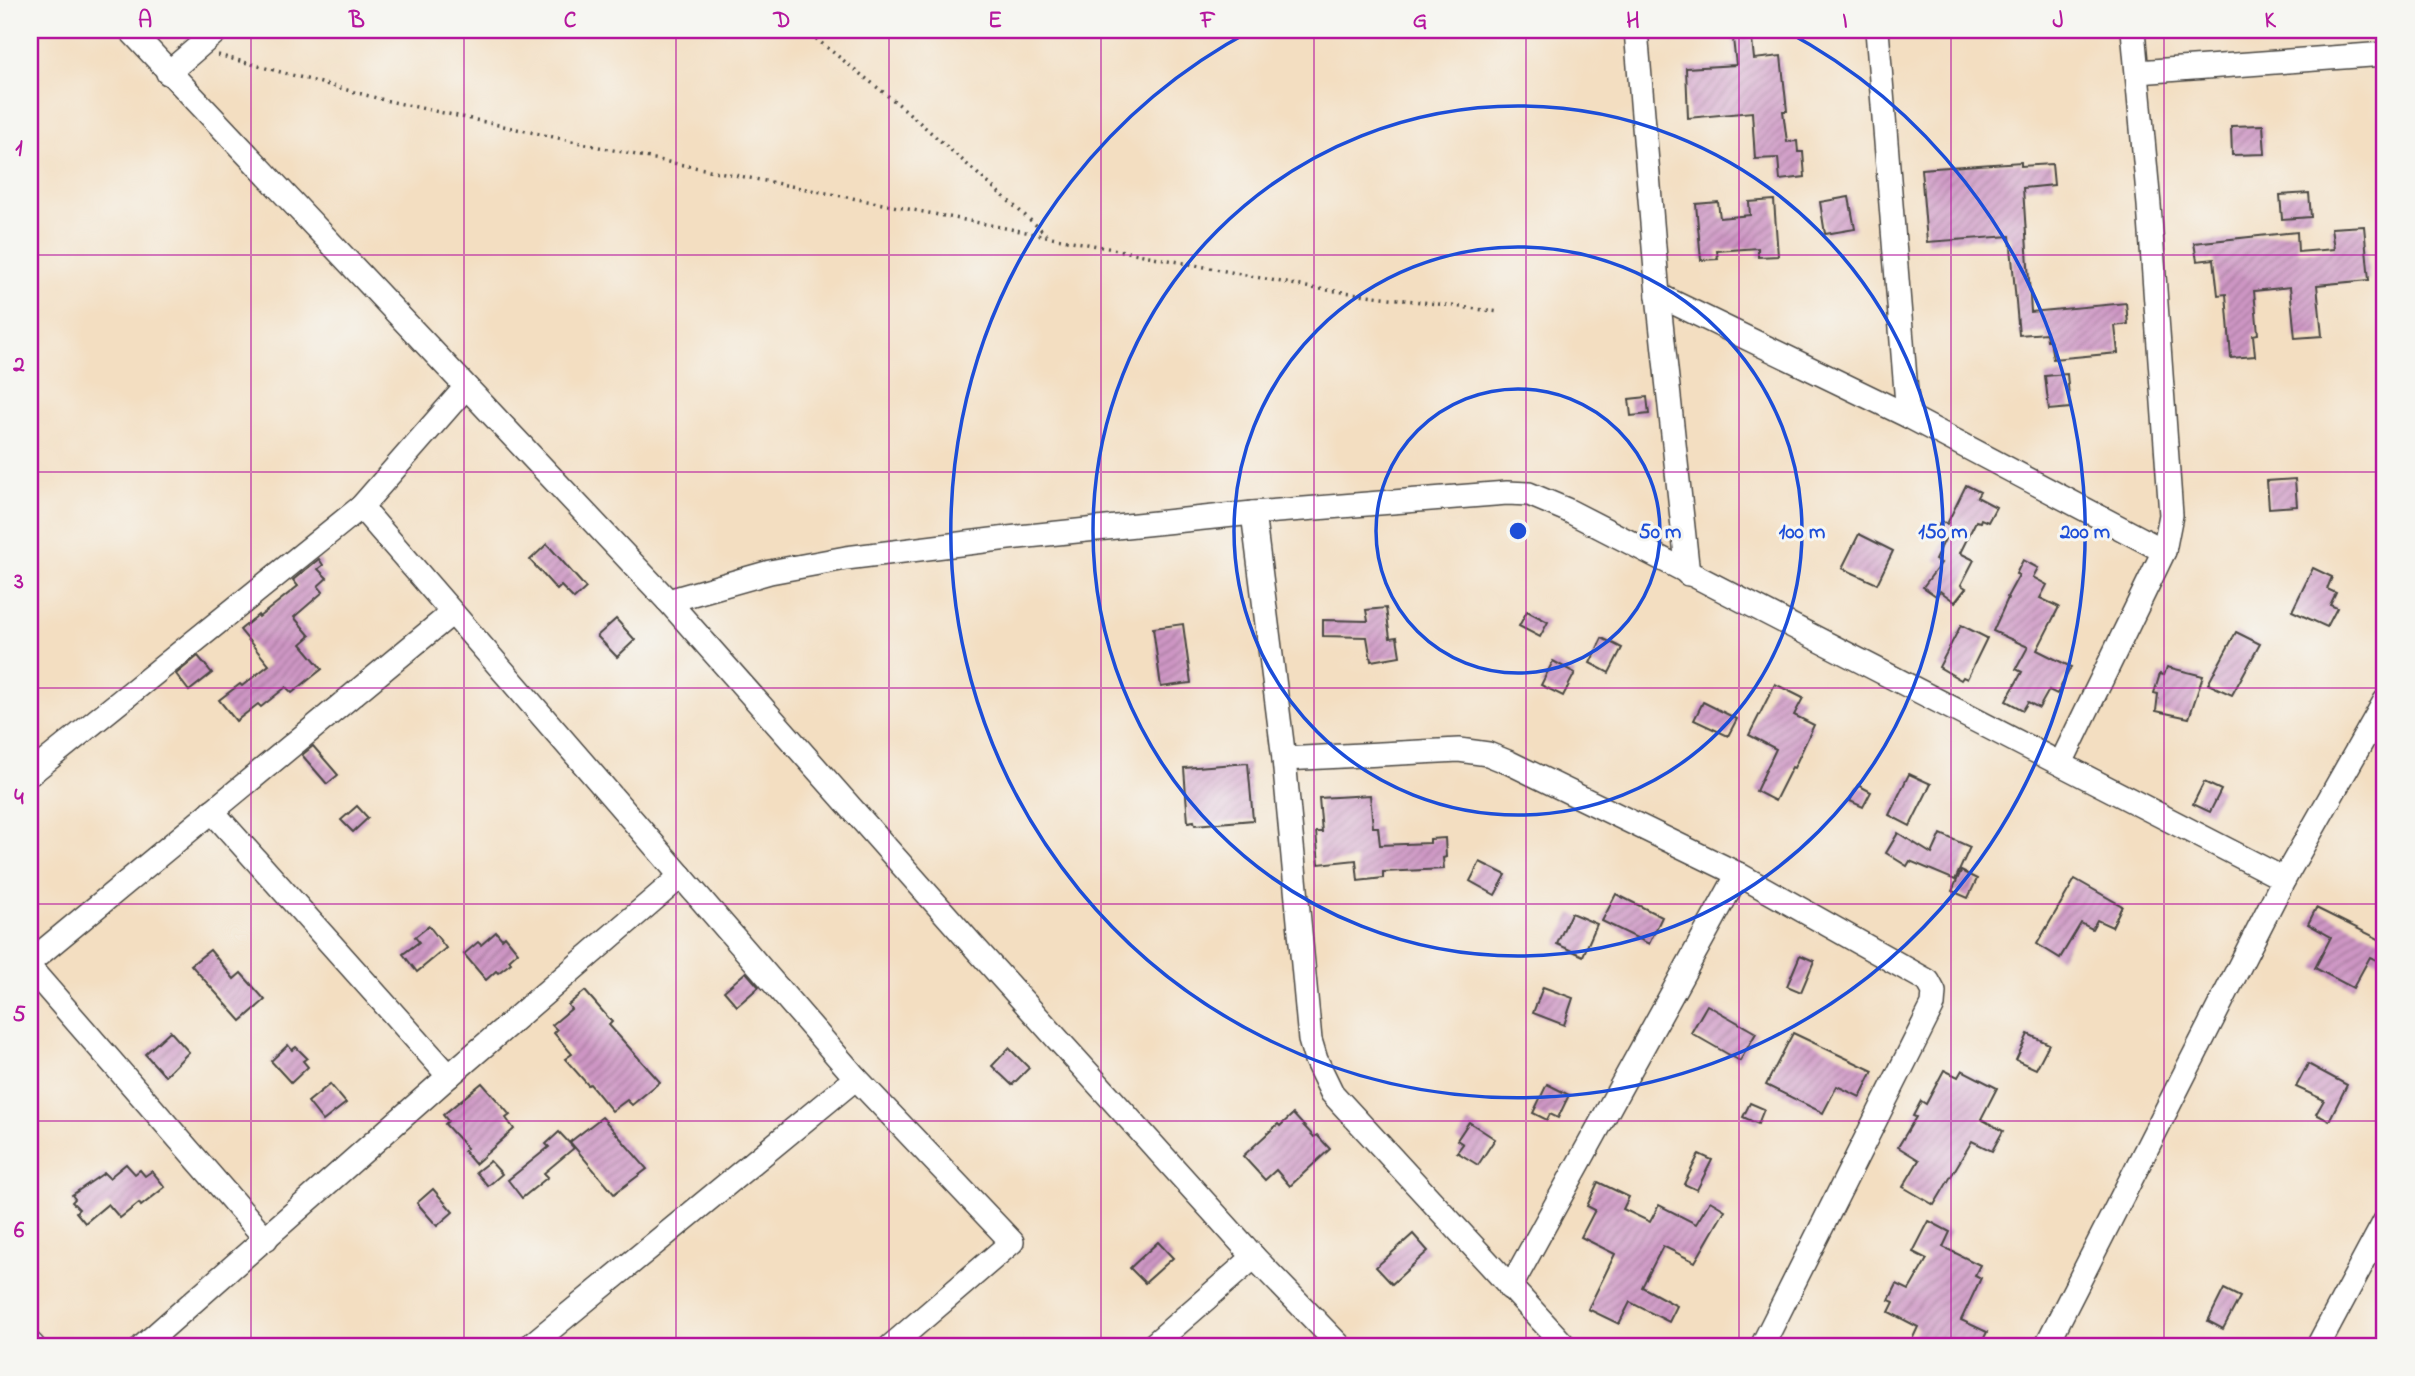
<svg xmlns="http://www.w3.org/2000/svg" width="2415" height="1376" font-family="'Indie Flower',sans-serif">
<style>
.building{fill:url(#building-hatch)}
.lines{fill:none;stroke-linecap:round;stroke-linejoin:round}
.street-casing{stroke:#494642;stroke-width:26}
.path{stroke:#494642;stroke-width:3.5;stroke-dasharray:2 5;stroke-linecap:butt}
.street{stroke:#fff;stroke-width:23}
.grid{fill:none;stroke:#b5179e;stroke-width:2;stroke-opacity:0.55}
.ring{fill:none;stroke:#1d4ed8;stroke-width:3.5}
.centre{fill:#1d4ed8;stroke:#f6f6f2;stroke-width:3.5}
.ring-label{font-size:21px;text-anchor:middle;font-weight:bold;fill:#1d4ed8;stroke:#f6f6f2;stroke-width:6;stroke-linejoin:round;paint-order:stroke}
.neatline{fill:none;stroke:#b5179e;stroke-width:2.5}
.grid-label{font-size:23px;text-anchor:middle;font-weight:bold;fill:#b5179e}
</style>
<defs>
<pattern id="building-hatch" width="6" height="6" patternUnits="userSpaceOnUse" patternTransform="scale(1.75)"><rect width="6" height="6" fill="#ce96c4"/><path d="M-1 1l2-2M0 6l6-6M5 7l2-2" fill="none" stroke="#a77b9f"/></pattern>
</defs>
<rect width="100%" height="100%" fill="#f6f6f2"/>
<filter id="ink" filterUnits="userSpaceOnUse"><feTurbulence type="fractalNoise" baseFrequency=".0143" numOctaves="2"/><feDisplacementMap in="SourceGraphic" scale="14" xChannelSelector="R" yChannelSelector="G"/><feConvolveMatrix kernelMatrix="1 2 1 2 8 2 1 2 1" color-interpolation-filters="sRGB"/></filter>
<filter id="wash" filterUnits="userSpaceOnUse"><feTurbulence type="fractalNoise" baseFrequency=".00686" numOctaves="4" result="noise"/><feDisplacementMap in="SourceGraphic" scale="28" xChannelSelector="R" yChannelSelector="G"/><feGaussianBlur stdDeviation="1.57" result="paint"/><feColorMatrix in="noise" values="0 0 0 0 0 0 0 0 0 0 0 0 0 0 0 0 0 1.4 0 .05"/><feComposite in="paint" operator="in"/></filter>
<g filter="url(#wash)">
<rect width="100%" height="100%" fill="#f3dec1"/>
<g id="blocks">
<g class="building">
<polygon points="1732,30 1751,30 1754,59 1781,56 1787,111 1783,111 1787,142 1797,141 1798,152 1803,152 1805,177 1780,180 1778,158 1755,159 1752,112 1688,118 1686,68 1736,65"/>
<polygon points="2263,125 2265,154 2232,155 2231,126"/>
<polygon points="2021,162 2021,166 2052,164 2054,185 2023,188 2031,312 2126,303 2128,324 2115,326 2118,353 2053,359 2050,340 2047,340 2046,333 2019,335 2010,236 1927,242 1921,169"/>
<polygon points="2309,193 2311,217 2282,219 2280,195"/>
<polygon points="1849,197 1855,229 1825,234 1820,202"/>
<polygon points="1774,200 1778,256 1758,257 1758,248 1717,251 1718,259 1701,260 1696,204 1718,202 1720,218 1750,215 1749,202"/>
<polygon points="2364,226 2369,280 2317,285 2322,336 2295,338 2290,287 2254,291 2258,334 2253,335 2255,356 2231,358 2226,294 2218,295 2214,259 2197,261 2194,243 2297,232 2298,252 2334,249 2331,228"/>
<polygon points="2067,374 2070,408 2049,410 2045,376"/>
<polygon points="1647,397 1649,414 1631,416 1629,399"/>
<polygon points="2295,479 2297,506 2269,508 2267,481"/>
<polygon points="1966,485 1980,492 1977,497 1996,507 1988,522 1981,519 1980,522 1976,521 1960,553 1974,560 1961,585 1966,588 1955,602 1940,591 1936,596 1923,587 1941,563 1935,560 1945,539 1934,534 1941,521 1947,524"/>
<polygon points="1859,534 1893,551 1877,584 1842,568"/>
<polygon points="547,544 586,588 574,599 561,586 557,590 530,560"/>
<polygon points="319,559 323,565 318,569 327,578 318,586 323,592 294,617 310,636 301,644 322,669 292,693 286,687 261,707 258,704 236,721 219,700 240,684 242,686 269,665 240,630 258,615 259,617 298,586 293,580"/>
<polygon points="2023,560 2038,568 2033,577 2047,585 2040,598 2059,607 2037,650 2071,667 2057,694 2049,690 2039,708 2028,702 2023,710 2006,701 2022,672 2016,669 2028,647 1993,631 2008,598 2007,597 2019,575 2016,574"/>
<polygon points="2313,568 2332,577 2327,589 2336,593 2330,605 2337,608 2327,627 2292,611"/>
<polygon points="1386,608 1390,638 1397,637 1400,656 1371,661 1367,637 1323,636 1323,620 1368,621 1366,610"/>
<polygon points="1527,611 1548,622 1540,637 1519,626"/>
<polygon points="616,619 635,640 617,657 597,636"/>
<polygon points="1183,624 1191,683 1161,687 1153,628"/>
<polygon points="1961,625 1987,638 1967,679 1963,677 1961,680 1939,667"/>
<polygon points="2236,632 2260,644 2232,695 2208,684"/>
<polygon points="1602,638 1622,648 1609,673 1590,663"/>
<polygon points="198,656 212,673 189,691 176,674"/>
<polygon points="1553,661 1575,673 1563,696 1541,685"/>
<polygon points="2167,667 2203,676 2189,718 2156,711 2158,694 2154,693 2160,674 2164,675"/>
<polygon points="1775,684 1803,698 1794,715 1814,725 1794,768 1792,767 1775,801 1756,791 1776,749 1749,735"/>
<polygon points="1703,702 1737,719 1728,736 1694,720"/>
<polygon points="313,746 338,775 327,784 302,755"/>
<polygon points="1248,763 1253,820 1195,825 1194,821 1188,822 1184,768"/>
<polygon points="1909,774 1931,784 1910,826 1889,815"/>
<polygon points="2204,782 2221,790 2210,812 2193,804"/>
<polygon points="1858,785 1871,792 1863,807 1850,801"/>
<polygon points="1370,795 1373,827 1378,827 1380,845 1430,843 1430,839 1445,838 1446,857 1443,858 1444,869 1383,872 1383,878 1358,881 1356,860 1319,864 1316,832 1322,832 1319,798"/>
<polygon points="357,806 368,818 353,832 341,820"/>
<polygon points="1898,833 1932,854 1941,834 1970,847 1955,880 1910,861 1907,866 1886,853"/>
<polygon points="1480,862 1506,875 1495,895 1470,881"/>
<polygon points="1961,871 1977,879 1968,898 1952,891"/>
<polygon points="2075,879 2122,906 2112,927 2097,920 2092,929 2081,923 2060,958 2037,944"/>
<polygon points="1616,894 1662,917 1649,944 1602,921"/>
<polygon points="2316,908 2385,942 2385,949 2379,961 2370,957 2353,988 2315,968 2331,937 2308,924"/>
<polygon points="1571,913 1597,924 1583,956 1557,944"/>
<polygon points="429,926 446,948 417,972 403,954 419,942 415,937"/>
<polygon points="496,932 502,939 505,936 518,952 509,960 511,963 498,973 496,971 486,980 464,954 478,942 481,945"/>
<polygon points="210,950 234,979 241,973 265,1000 241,1021 191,965"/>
<polygon points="1800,955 1814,961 1801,992 1787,986"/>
<polygon points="746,972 759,987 737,1006 724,991"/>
<polygon points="1543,987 1573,998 1564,1025 1533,1013"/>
<polygon points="585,991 612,1022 609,1025 660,1082 632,1105 627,1100 612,1111 590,1084 588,1085 565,1059 572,1054 554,1033 557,1030 552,1025 571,1009 568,1005"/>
<polygon points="1707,1005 1756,1033 1740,1061 1691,1033"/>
<polygon points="170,1031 189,1052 165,1076 145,1054"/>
<polygon points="1793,1033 1873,1071 1860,1097 1837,1086 1823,1113 1766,1085"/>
<polygon points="2028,1034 2049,1044 2036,1069 2016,1060"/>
<polygon points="288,1045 292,1050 296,1047 307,1058 303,1061 308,1067 291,1083 271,1061"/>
<polygon points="1009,1048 1029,1068 1012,1085 992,1066"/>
<polygon points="2308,1064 2347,1085 2329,1121 2316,1114 2324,1100 2296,1087"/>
<polygon points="1944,1070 1958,1077 1962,1070 1997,1088 1981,1119 2003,1131 1992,1151 1972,1141 1934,1205 1903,1187 1919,1160 1898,1147 1916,1117 1913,1116 1921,1101 1926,1104"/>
<polygon points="482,1083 510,1115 506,1118 514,1129 475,1164 464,1151 467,1148 445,1124 448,1121 443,1115"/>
<polygon points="330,1084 346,1103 323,1121 308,1102"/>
<polygon points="1547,1084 1569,1095 1558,1118 1550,1114 1547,1120 1533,1113"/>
<polygon points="1750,1103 1764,1109 1758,1124 1743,1117"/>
<polygon points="1293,1114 1314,1137 1317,1135 1330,1149 1290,1186 1276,1170 1265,1180 1243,1156 1278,1124 1280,1126"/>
<polygon points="602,1117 647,1169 614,1194 570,1142"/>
<polygon points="1469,1122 1495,1139 1478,1165 1457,1152 1463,1144 1457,1140"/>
<polygon points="559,1132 574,1148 544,1173 548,1177 522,1198 508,1180 549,1147 546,1144"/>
<polygon points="1699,1154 1712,1160 1697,1190 1684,1184"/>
<polygon points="490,1161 502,1174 488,1186 476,1172"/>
<polygon points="126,1164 135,1174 140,1170 145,1176 152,1171 165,1187 141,1206 139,1203 120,1218 108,1204 85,1223 76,1212 79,1209 72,1202 75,1199 72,1195 104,1173 109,1178"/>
<polygon points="1598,1182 1629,1197 1623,1209 1650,1222 1659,1205 1696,1224 1710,1201 1725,1210 1695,1262 1663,1246 1642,1287 1677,1306 1669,1322 1630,1302 1619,1324 1588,1309 1615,1254 1581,1237 1595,1210 1587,1206"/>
<polygon points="433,1189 453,1212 437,1226 417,1203"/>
<polygon points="1929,1221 1950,1232 1943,1247 1980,1265 1975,1275 1981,1278 1961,1320 1987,1332 1980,1346 1909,1346 1918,1327 1889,1312 1894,1302 1889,1300 1897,1284 1909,1290 1927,1259 1913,1252"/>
<polygon points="1413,1234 1428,1251 1392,1284 1376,1267"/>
<polygon points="1158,1242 1173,1258 1145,1283 1130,1268"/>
<polygon points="2224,1289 2240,1297 2223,1329 2208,1321"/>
</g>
</g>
</g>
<g filter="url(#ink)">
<use href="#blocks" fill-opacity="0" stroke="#494642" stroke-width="2"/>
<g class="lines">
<g class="street-casing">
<g id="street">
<polyline points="130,30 668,601 969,941 1254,1257 1340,1346"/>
<polyline points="1636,30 1658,295 1688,574"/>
<polyline points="1877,30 1908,416"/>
<polyline points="2138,72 2385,54"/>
<polyline points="168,73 218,30"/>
<polyline points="1658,295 1908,416 2164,551"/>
<polyline points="361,507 856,1078 530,1346"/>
<polyline points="1253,513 1284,759 1310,1040 1316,1060 1332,1093 1565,1346"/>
<polyline points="668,601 770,572 846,558 1008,538 1253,513 1507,493 1529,494 1567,510 2284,879"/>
<polyline points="1284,759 1459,750 1488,754 1510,763 1738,874 1928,981 1934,992 1933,1005 1762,1346"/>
<polyline points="2061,763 2164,551 2171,515 2149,205 2133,30"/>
<polyline points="30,774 361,507 466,387"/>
<polyline points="212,811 449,1076"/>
<polyline points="30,962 452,613"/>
<polyline points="30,968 266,1239"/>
<polyline points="856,1078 1012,1242 891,1346"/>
<polyline points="1510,1288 1738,874"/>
<polyline points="30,1343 33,1346"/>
<polyline points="143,1346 449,1076 681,876"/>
<polyline points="1152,1346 1254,1257"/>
<polyline points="2046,1346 2284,879 2385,701"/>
<polyline points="2318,1346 2385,1221"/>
</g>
</g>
<g class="path">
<polyline points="805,30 902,107 1046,234"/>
<polyline points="218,55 384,100 668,162 1312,288 1500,312"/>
</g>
<use href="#street" class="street"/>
</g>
</g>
<path class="grid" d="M251,30V1346M464,30V1346M676,30V1346M889,30V1346M1101,30V1346M1314,30V1346M1526,30V1346M1739,30V1346M1951,30V1346M2164,30V1346M30,255H2385M30,472H2385M30,688H2385M30,904H2385M30,1121H2385"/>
<g class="ring">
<circle cx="1518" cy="531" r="142"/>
<circle cx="1518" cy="531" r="284"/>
<circle cx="1518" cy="531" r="425"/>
<path d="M1784 30A567 567 0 1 1 1252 30"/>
</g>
<circle cx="1518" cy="531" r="10" class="centre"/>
<g class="ring-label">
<text x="1660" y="538">50 m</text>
<text x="1802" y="538">100 m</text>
<text x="1943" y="538">150 m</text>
<text x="2085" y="538">200 m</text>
</g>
<rect width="2415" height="1376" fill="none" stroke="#f6f6f2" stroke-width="77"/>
<rect x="38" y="38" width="2338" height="1300" class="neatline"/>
<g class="grid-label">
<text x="145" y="27">A</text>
<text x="357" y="27">B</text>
<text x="570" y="27">C</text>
<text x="782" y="27">D</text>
<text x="995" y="27">E</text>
<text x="1208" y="27">F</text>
<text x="1420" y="27">G</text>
<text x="1633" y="27">H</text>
<text x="1845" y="27">I</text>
<text x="2058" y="27">J</text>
<text x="2270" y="27">K</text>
<text x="19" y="155">1</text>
<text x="19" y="371">2</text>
<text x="19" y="588">3</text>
<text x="19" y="804">4</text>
<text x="19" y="1021">5</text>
<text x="19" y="1237">6</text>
</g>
</svg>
